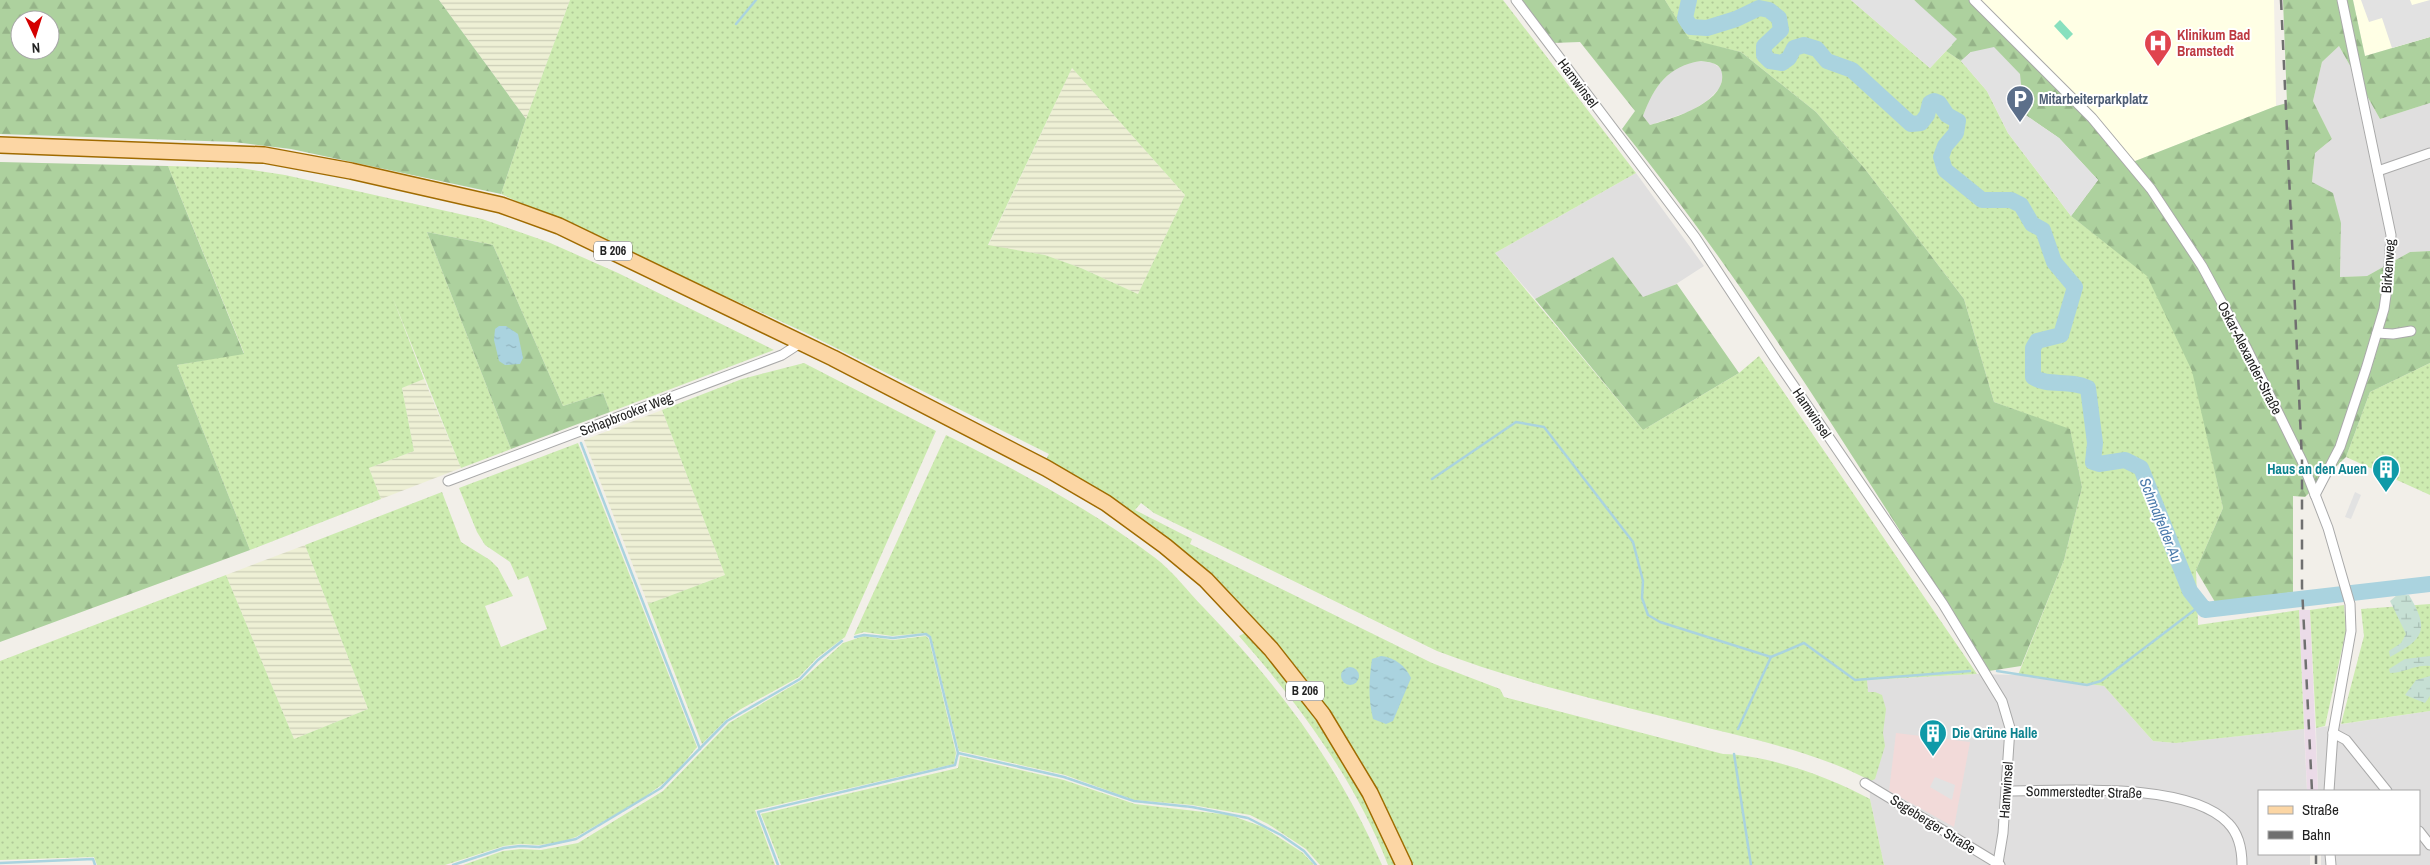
<svg xmlns="http://www.w3.org/2000/svg" width="2430" height="865" font-family="'Archivo Narrow',sans-serif">
<style>
.residential{fill:#e0dfdf}
.commercial{fill:#f2dad9}
.education{fill:#ffffe5}
.railway{fill:#ebdbe8}
.farmland{fill:url(#farmland-rules)}
.grass{fill:url(#grass-dots);fill-rule:evenodd}
.forest{fill:url(#forest-firs);fill-rule:evenodd}
.wetland{fill:url(#wetland-marsh)}
.pitch{fill:#88e0be}
.parking{fill:#e2e2e2}
.water{fill:url(#water-ripples)}
.lines{fill:none;stroke-linecap:round;stroke-linejoin:round}
.stream{stroke:#aad3df;stroke-width:2.5}
.river{stroke:#aad3df;stroke-width:16}
.minor-casing{stroke:#a9a9a9;stroke-width:11}
.primary-casing{stroke:#a06b00;stroke-width:18}
.minor{stroke:#fff;stroke-width:9}
.primary{stroke:#fcd6a4;stroke-width:15}
.rail{stroke:#707070;stroke-width:2.5;stroke-dasharray:10 10;stroke-linecap:butt}
.labels{text-anchor:middle;dominant-baseline:central;stroke-width:4;stroke-linejoin:round;paint-order:stroke}
.shield{fill:#fff;stroke:#646464;stroke-width:1}
.shield-label{font-size:12px;font-weight:bold;fill:#222}
.health-label{font-size:14px;font-weight:bold;fill:#be3a42;stroke:#fff;text-anchor:start}
.street-label{font-size:14px;fill:#222;stroke:#fff}
.service-label{font-size:14px;font-weight:bold;fill:#4e5e75;stroke:#fff;text-anchor:start}
.culture-label{font-size:14px;font-weight:bold;fill:#0d838f;stroke:#fff;text-anchor:end}
.water-label{font-size:15px;font-style:italic;fill:#4a7aab;stroke:#fff}
</style>
<defs>
<pattern id="farmland-rules" width="6" height="5" patternUnits="userSpaceOnUse" patternTransform="scale(1.25)"><rect width="6" height="5" fill="#eef0d5"/><path d="M0 2.5h6" fill="none" stroke="#ccceb7"/></pattern>
<pattern id="grass-dots" width="8" height="8" patternUnits="userSpaceOnUse" patternTransform="scale(1.25)"><rect width="8" height="8" fill="#cdebb0"/><path d="M2 2h.1M6 6h.1" fill="none" stroke="#b0c997" stroke-width="1.8" stroke-linecap="round"/></pattern>
<pattern id="forest-firs" width="22" height="20" patternUnits="userSpaceOnUse" patternTransform="scale(1.25)"><rect width="22" height="20" fill="#add19e"/><path d="M5 1l3.5 6h-7zM16 11l3.5 6h-7z" fill="#95b388"/></pattern>
<pattern id="wetland-marsh" width="20" height="14" patternUnits="userSpaceOnUse" patternTransform="scale(1.25)"><rect width="20" height="14" fill="#c6e0d4"/><path d="M1 5h8M5 5V1M11 12h8M15 12V8" fill="none" stroke="#aac0b6"/></pattern>
<pattern id="water-ripples" width="26" height="14" patternUnits="userSpaceOnUse" patternTransform="scale(1.25)"><rect width="26" height="14" fill="#aad3df"/><path d="M2 4q2-2 4 0t4 0M15 11q2-2 4 0t4 0" fill="none" stroke="#92b5bf"/></pattern>
</defs>
<rect width="100%" height="100%" fill="#f2efe9"/>
<g class="residential">
<polygon points="2339,46 2380,119 2430,103 2430,251 2410,252 2367,276 2340,277 2341,223 2312,182 2315,153 2332,139 2313,101 2322,62"/>
<polygon points="1701,61 1713,63 1720,68 1723,75 1720,88 1708,100 1691,111 1650,125 1643,116 1649,100 1659,84 1671,72 1684,64"/>
<polygon points="1636,173 1704,266 1673,286 1643,297 1613,257 1535,299 1495,253"/>
<polygon points="1977,674 2018,675 2104,686 2153,741 2176,743 2304,729 2307,791 2259,791 2259,854 2310,854 2310,865 1884,865 1870,799 1867,680"/>
<polygon points="2430,711 2430,865 2321,865 2321,854 2419,854 2419,791 2318,791 2316,728"/>
</g>
<polygon class="commercial" points="1896,733 1970,742 1954,827 1889,791"/>
<g class="education">
<polygon points="1973,0 2274,0 2276,106 2130,163"/>
<polygon points="2353,0 2430,0 2430,37 2365,56"/>
</g>
<polygon class="railway" points="2299,610 2310,610 2318,791 2307,791"/>
<g class="farmland">
<polygon points="439,0 570,0 526,119"/>
<polygon points="1072,68 1185,195 1138,294 1081,268 1045,255 988,246"/>
<polygon points="424,379 461,468 381,499 369,468 414,451 402,388"/>
<polygon points="662,410 725,575 648,604 584,440"/>
<polygon points="305,545 368,709 294,739 226,575"/>
</g>
<g class="grass">
<path d="M570,0H1503L1636,173L1495,253L1643,430L1739,373L1759,356L1977,674L1867,680L1868,692H1875L1882,695L1886,709L1883,733L1885,746L1875,779L1871,781C1822,755 1766,742 1712,729C1620,705 1526,685 1437,651L1154,513L1141,503L1135,510L1192,539L1190,544L1432,663L1500,689L1504,697L1723,754C1768,755 1830,777 1870,799L1884,865H1411C1399,839 1388,812 1374,786C1335,709 1258,611 1189,558C1144,523 1093,493 1045,461L1049,454L804,332L501,194L526,119ZM1072,68L1185,195L1138,294L1081,268L1045,255L988,245Z"/>
<polygon points="1665,0 1851,0 1930,68 1946,51 1961,61 1987,91 2008,133 2071,216 2147,275 2193,371 2223,508 2196,570 2198,625 2299,610 2304,729 2176,743 2153,741 2104,686 2018,675 2064,560 2082,487 2070,430 1994,402 1964,299 1865,169 1816,112 1741,52 1689,40"/>
<polygon points="168,166 240,168 285,175 482,219 548,242 618,273 774,350 610,412 603,393 563,406 493,245 427,232 511,449 461,468 392,296 424,379 402,388 414,451 369,468 381,499 250,550 177,365 244,353"/>
<polygon points="804,363 936,431 845,637 817,658 799,677 741,709 726,720 702,744 648,604 725,575 662,410 742,379"/>
<polygon points="2430,363 2430,495 2346,457 2370,392"/>
<path d="M946,435C1018,471 1089,508 1154,557C1173,571 1188,592 1204,608C1281,688 1337,763 1382,865H1320L1306,849L1268,824L1250,815L1192,805L1134,800L1065,775L959,751L931,637L926,633L892,636L864,632L854,635Z"/>
<polygon points="578,443 697,747 675,774 660,786 639,801 576,837 561,842 539,845 520,844 504,846 445,865 97,865 94,857 0,860 0,661 226,575 294,739 368,709 305,545 442,492 461,542 490,560 498,568 513,596 485,606 501,647 547,629 528,576 518,580 510,562 485,545 477,532 459,488"/>
<polygon points="2430,604 2430,711 2341,724 2364,636 2361,609"/>
<polygon points="2344,605 2346,631 2325,726 2316,728 2310,610"/>
<path d="M1247,632C1309,706 1358,774 1395,865H1388C1355,780 1299,704 1239,636Z"/>
<polygon points="864,636 893,640 926,636 929,639 956,753 954,764 755,810 775,865 463,865 503,851 520,849 541,850 578,843 663,791 729,723 802,680 843,643"/>
<polygon points="960,756 1064,780 1135,804 1230,815 1263,827 1303,853 1314,865 781,865 761,814 958,768"/>
</g>
<g class="forest">
<path d="M0,0H439L526,119L501,194L291,149L234,142L0,134ZM20,20H50V50H20Z"/>
<path d="M1519,0H1665L1689,39L1741,52L1816,112L1865,169L1964,299L1994,402L2070,429L2082,487L2064,560L2021,666L1989,671C1871,487 1759,299 1622,129L1635,111L1580,42L1552,43ZM1701,61C1710,62 1721,63 1722,74C1726,103 1671,119 1650,125L1643,116C1654,86 1668,66 1701,61Z"/>
<polygon points="1914,0 1974,0 2130,163 2276,106 2287,103 2283,0 2353,0 2365,56 2430,37 2430,103 2380,119 2339,46 2322,62 2313,101 2332,139 2315,153 2312,182 2333,193 2341,223 2340,277 2367,276 2410,252 2430,251 2430,363 2370,392 2346,457 2305,497 2293,496 2293,592 2215,602 2196,570 2223,508 2192,371 2147,276 2071,216 2098,180 2059,138 2024,114 2019,74 1971,52 1961,61 1946,51 1952,45"/>
<polygon points="0,162 168,166 244,354 177,365 250,550 0,642"/>
<polygon points="427,232 493,245 563,406 603,393 610,412 511,449"/>
<polygon points="1613,257 1643,297 1677,284 1739,373 1643,430 1535,299"/>
</g>
<g class="wetland">
<path d="M2397,595H2409C2430,630 2424,639 2390,657L2389,651L2401,643L2406,634L2390,601Z"/>
<path d="M2430,656V666C2416,664 2404,673 2390,673L2389,669L2405,659Z"/>
<polygon points="2430,676 2430,696 2425,703 2405,695 2416,680"/>
</g>
<polygon class="pitch" points="2060,20 2073,34 2067,40 2054,26"/>
<g class="parking">
<polygon points="1851,0 1914,0 1957,39 1930,68"/>
<polygon points="2361,0 2410,0 2412,5 2430,0 2430,37 2392,48 2382,18 2369,22"/>
<polygon points="1994,47 2020,74 2024,114 2059,138 2098,180 2071,216 2008,133 1987,91 1961,61 1971,52"/>
<polygon points="2355,492 2361,495 2351,519 2345,517"/>
<polygon points="1935,777 1955,785 1952,800 1930,787"/>
</g>
<g class="water">
<polygon points="499,326 506,326 518,334 523,358 520,364 505,365 499,361 494,340 495,329"/>
<path d="M1381,656C1394,657 1406,666 1411,678L1393,721L1386,724L1373,719C1368,698 1369,680 1372,659Z"/>
<circle cx="1350" cy="676" r="9"/>
</g>
<g class="lines">
<g class="stream">
<polyline points="736,24 756,0"/>
<polyline points="581,443 700,749"/>
<polyline points="1432,479 1516,422 1544,427 1633,542 1643,581 1642,598 1648,615 1660,622 1771,657"/>
<polyline points="855,637 864,635 893,638 926,634 930,637 958,753 1064,777 1134,801 1192,807 1248,818 1281,835 1304,851 1316,865"/>
<polyline points="1997,671 2087,685 2101,681 2201,605"/>
<polyline points="1738,729 1771,657 1804,643 1855,680 1970,671"/>
<polyline points="1734,754 1751,865"/>
<polyline points="0,863 93,859 95,865"/>
<polyline points="453,865 504,848 520,846 539,847 576,839 661,788 727,721 800,679 818,660 842,641"/>
<polyline points="778,865 758,812 955,765 958,753"/>
</g>
<path class="river" d="M1689,0L1685,18L1691,27L1707,28L1736,19L1759,8L1769,10L1779,18L1781,30L1764,46V55L1770,61L1782,63L1789,58L1794,48L1804,45L1817,49L1827,61L1852,70L1911,124L1921,123L1927,115L1930,103L1934,101L1939,103L1947,115L1958,121L1956,133L1945,146L1941,157L1945,170L1982,200H2011L2021,205L2032,224L2043,230L2054,262L2075,287L2061,335L2037,341L2033,348V377C2048,387 2069,379 2088,388L2095,443L2093,462L2099,464L2125,460L2141,468L2190,591L2205,610L2430,584"/>
<g class="minor-casing">
<g id="minor">
<polyline points="1516,0 1695,237 1774,357 1943,604 2002,701 2010,728 2003,833 1998,863"/>
<polyline points="1974,0 2092,118 2151,189 2202,266 2247,349 2302,461 2328,528 2350,604 2351,631 2333,733 2329,791"/>
<polyline points="2378,171 2430,153"/>
<polyline points="2377,333 2393,334 2411,331"/>
<polyline points="448,481 782,355 802,342"/>
<polyline points="2315,495 2340,447 2366,369 2384,309 2388,281 2391,235 2342,0"/>
<polyline points="2333,733 2346,740 2387,791"/>
<polyline points="1865,783 2000,865"/>
<path d="M2007,791C2063,791 2188,781 2228,823C2239,834 2242,850 2242,865"/>
<polyline points="2419,831 2430,845"/>
<polyline points="2330,854 2331,865"/>
</g>
</g>
<g class="primary-casing">
<polyline id="primary" points="0,145 264,155 351,171 501,205 559,226 833,358 1046,468 1106,503 1165,546 1206,580 1271,649 1323,715 1370,793 1404,865"/>
</g>
<use href="#minor" class="minor"/>
<use href="#primary" class="primary"/>
<g class="rail">
<polyline points="2281,0 2302,461 2302,587 2312,791"/>
<polyline points="2316,854 2316,865"/>
</g>
</g>
<defs>
<g id="hospital-pin" transform="scale(1.4375)"><path d="M0 17L-7.5 6A9.5 9.5 0 1 1 7.5 6Z" fill="#e0444e" stroke="#fff"/><path d="M-5-5h3v3.5h4V-5h3V5h-3V1.5h-4V5h-3Z" fill="#fff"/></g>
<g id="parking-pin" transform="scale(1.4375)"><path d="M0 17L-7.5 6A9.5 9.5 0 1 1 7.5 6Z" fill="#5c6f8a" stroke="#fff"/><path d="M-3.5-5.5H1a3.5 3.5 0 0 1 0 7H-1V5.5H-3.5ZM-1-3.4V-.6H.8a1.4 1.4 0 0 0 0-2.8Z" fill="#fff"/></g>
<g id="building-pin" transform="scale(1.4375)"><path d="M0 17L-7.5 6A9.5 9.5 0 1 1 7.5 6Z" fill="#0f9aa8" stroke="#fff"/><path d="M-4-6H4V6H1V3H-1V6H-4ZM-2.5-4.3h1.7v1.8h-1.7ZM.8-4.3h1.7v1.8H.8ZM-2.5-1h1.7V.8h-1.7ZM.8-1h1.7V.8H.8Z" fill="#fff"/></g>
</defs>
<g fill-rule="evenodd">
<use href="#hospital-pin" x="2158" y="43"/>
<use href="#parking-pin" x="2020" y="99"/>
<use href="#building-pin" x="2386" y="469"/>
<use href="#building-pin" x="1933" y="733"/>
</g>
<g class="labels">
<g class="shield">
<rect x="594" y="241.5" width="38" height="19" rx="4"/>
<rect x="1286" y="681.5" width="38" height="19" rx="4"/>
</g>
<g class="shield-label">
<text x="613" y="251">B 206</text>
<text x="1305" y="691">B 206</text>
</g>
<g class="health-label">
<text x="2177" y="35">Klinikum Bad<tspan x="2177" dy="16">Bramstedt</tspan></text>
</g>
<g class="street-label">
<text transform="translate(1578 83) rotate(53)">Hamwinsel</text>
<text transform="translate(2388 266) rotate(-86)">Birkenweg</text>
<text transform="translate(2250 358) rotate(63)">Oskar-Alexander-Straße</text>
<text transform="translate(1812 413) rotate(56)">Hamwinsel</text>
<text transform="translate(626 414) rotate(-21)">Schapbrooker Weg</text>
<text transform="translate(2006 790) rotate(-86)">Hamwinsel</text>
<text transform="translate(2084 792) rotate(1)">Sommerstedter Straße</text>
<text transform="translate(1933 824) rotate(32)">Segeberger Straße</text>
</g>
<g class="service-label">
<text x="2039" y="99">Mitarbeiterparkplatz</text>
</g>
<g class="culture-label">
<text x="2367" y="469">Haus an den Auen</text>
<text x="1952" y="733" text-anchor="start">Die Grüne Halle</text>
</g>
<g class="water-label">
<text transform="translate(2161 520) rotate(68)">Schmalfelder Au</text>
</g>
</g>
<rect x="2258" y="790" width="162" height="65" fill="#ffffff" stroke="#a7a7a7"/>
<rect x="2268" y="806" width="25" height="8" fill="#fcd6a4" stroke="#a7a7a7"/>
<text x="2302" y="815" font-size="15" fill="#222222">Straße</text>
<rect x="2268" y="831" width="25" height="8" fill="#707070" stroke="#a7a7a7"/>
<text x="2302" y="840" font-size="15" fill="#222222">Bahn</text>
<g transform="translate(35 35) rotate(176)"><circle r="24" fill="#ffffff" stroke="#a7a7a7"/>
<path d="M0-4L9 19L0 12L-9 19Z" fill="#d40000"/>
<text y="-8" font-size="14" font-weight="bold" text-anchor="middle" fill="#222222">N</text>
</g>
</svg>
